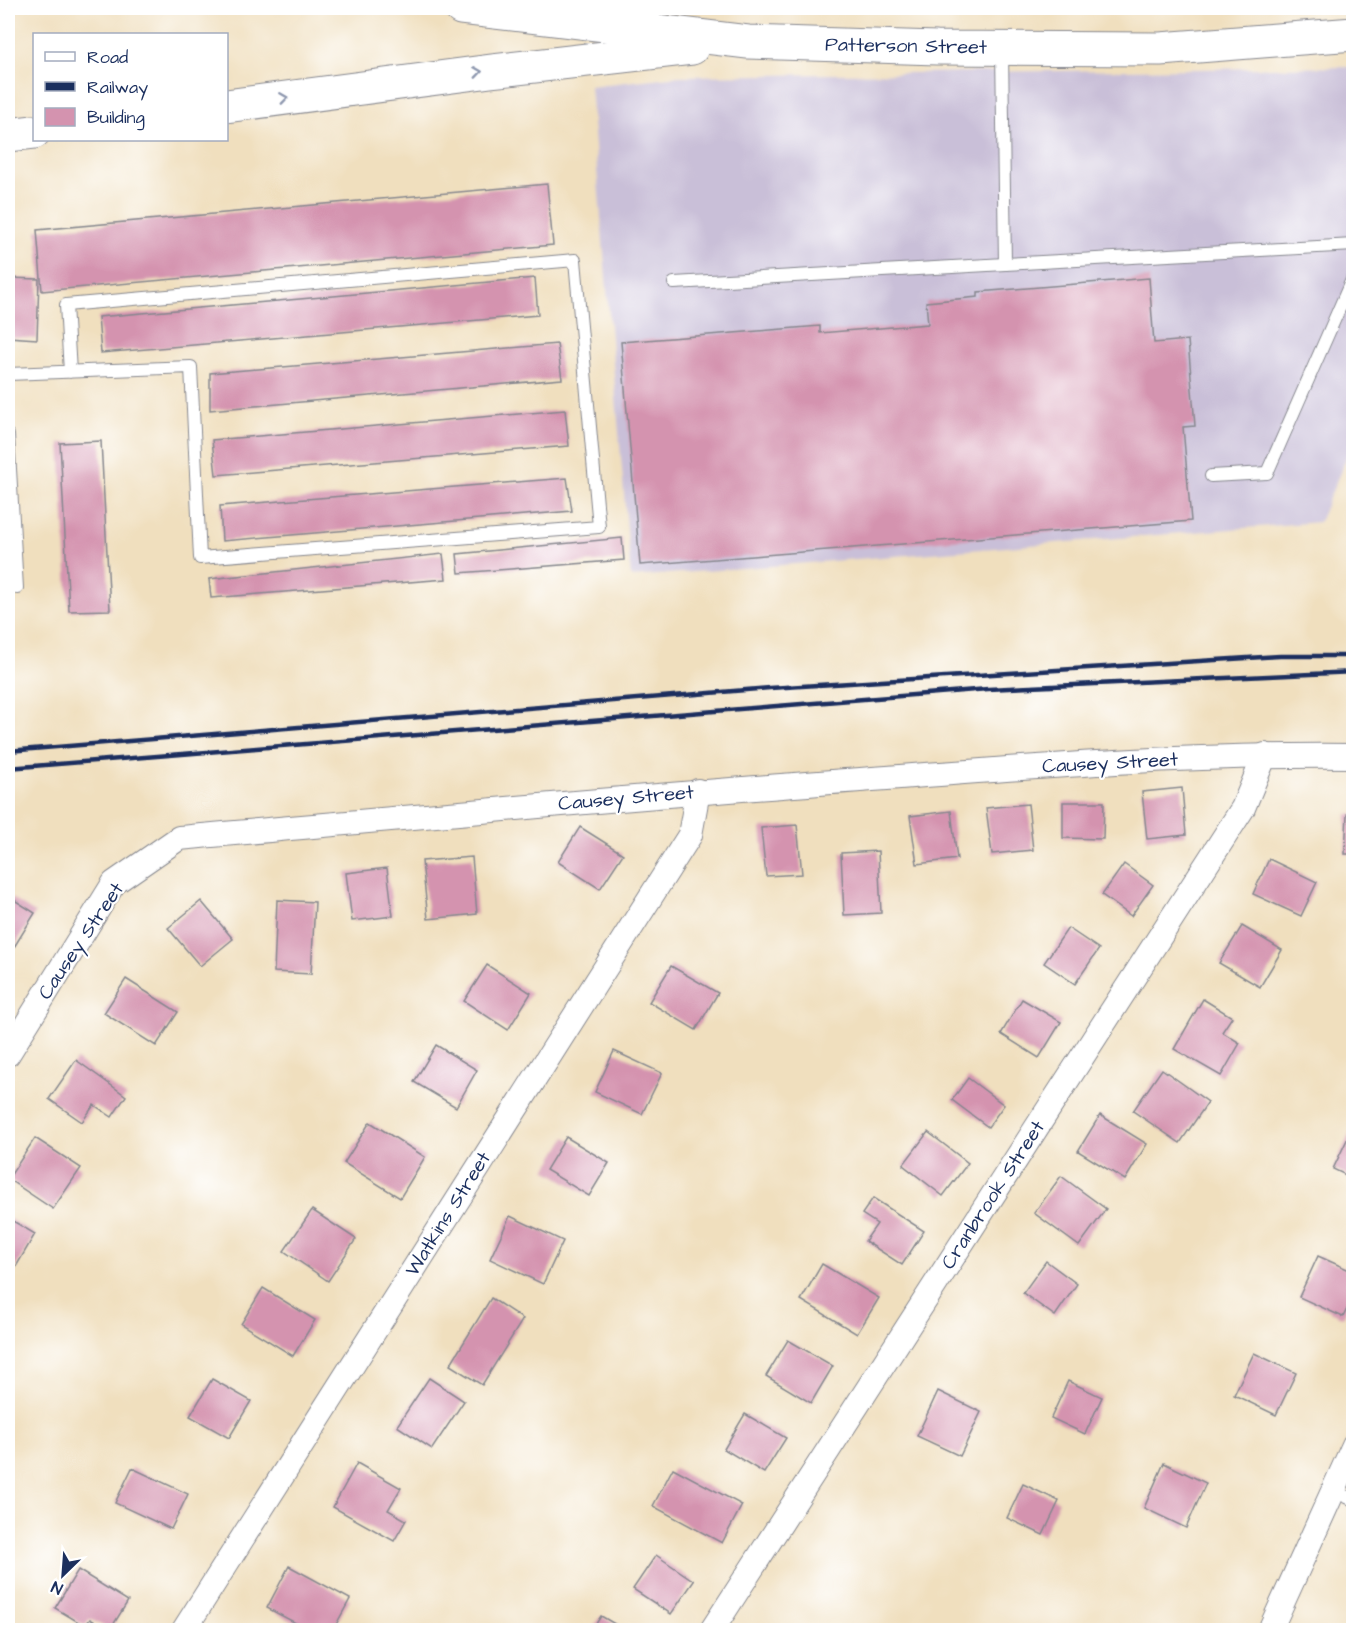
<svg xmlns="http://www.w3.org/2000/svg" width="1361" height="1638" font-family="'Architects Daughter',sans-serif">
<style>
.industrial{fill:#c9bfd8}
.building{fill:#d493af}
.lines{fill:none;stroke-linecap:round;stroke-linejoin:round}
.service-casing{stroke:#86878e;stroke-width:14}
.minor-casing{stroke:#86878e;stroke-width:26}
.secondary-casing{stroke:#86878e;stroke-width:35}
.service{stroke:#fff;stroke-width:12}
.minor{stroke:#fff;stroke-width:24}
.secondary{stroke:#fff;stroke-width:33}
.rail{stroke:#1b2f5e;stroke-width:4.5}
.oneway{stroke:#8d97ae}
.labels{text-anchor:middle;dominant-baseline:central;stroke-width:4.5;stroke-linejoin:round;paint-order:stroke}
.street-label{font-size:20px;fill:#1b2f5e;stroke:#fff}
</style>
<rect width="100%" height="100%" fill="#fff"/>
<filter id="ink" filterUnits="userSpaceOnUse"><feTurbulence type="fractalNoise" baseFrequency=".0167" numOctaves="2"/><feDisplacementMap in="SourceGraphic" scale="12" xChannelSelector="R" yChannelSelector="G"/><feConvolveMatrix kernelMatrix="1 2 1 2 8 2 1 2 1" color-interpolation-filters="sRGB"/></filter>
<filter id="wash" filterUnits="userSpaceOnUse"><feTurbulence type="fractalNoise" baseFrequency=".008" numOctaves="4" result="noise"/><feDisplacementMap in="SourceGraphic" scale="24" xChannelSelector="R" yChannelSelector="G"/><feGaussianBlur stdDeviation="1.35" result="paint"/><feColorMatrix in="noise" values="0 0 0 0 0 0 0 0 0 0 0 0 0 0 0 0 0 1.4 0 .05"/><feComposite in="paint" operator="in"/></filter>
<g filter="url(#wash)">
<rect width="100%" height="100%" fill="#f0dfbe"/>
<polygon class="industrial" points="1353,67 1353,442 1319,522 631,577 590,86 680,76"/>
<g id="blocks">
<g class="building">
<polygon points="547,184 553,245 42,291 37,230"/>
<polygon points="8,278 39,279 37,339 8,337"/>
<polygon points="535,278 538,315 101,353 98,317"/>
<polygon points="1149,278 1154,343 1188,340 1195,426 1183,427 1191,521 640,565 621,342 820,326 820,333 928,324 926,302 978,297 978,292"/>
<polygon points="557,344 562,379 210,410 210,373"/>
<polygon points="565,410 569,446 216,475 212,440"/>
<polygon points="101,441 110,610 69,611 60,443"/>
<polygon points="567,478 572,511 222,541 220,506"/>
<polygon points="622,538 624,560 459,573 457,554"/>
<polygon points="443,554 446,579 211,598 209,579"/>
<polygon points="1182,788 1186,835 1147,839 1142,792"/>
<polygon points="1063,802 1104,802 1103,839 1063,838"/>
<polygon points="1028,804 1033,850 992,854 986,808"/>
<polygon points="951,811 957,859 917,864 910,816"/>
<polygon points="1347,814 1354,814 1354,854 1345,854"/>
<polygon points="797,825 802,874 766,876 761,828"/>
<polygon points="580,827 623,854 600,889 558,862"/>
<polygon points="878,851 881,913 844,915 841,853"/>
<polygon points="472,857 477,914 428,919 422,861"/>
<polygon points="1269,859 1317,882 1301,916 1253,894"/>
<polygon points="1124,864 1153,885 1131,916 1102,895"/>
<polygon points="387,868 393,916 352,921 346,873"/>
<polygon points="8,896 35,913 8,957"/>
<polygon points="277,900 315,902 311,974 274,972"/>
<polygon points="201,901 233,939 200,966 168,928"/>
<polygon points="1242,926 1282,950 1260,987 1219,963"/>
<polygon points="1068,928 1099,949 1075,984 1044,963"/>
<polygon points="487,965 531,993 508,1030 464,1001"/>
<polygon points="671,966 718,993 696,1030 649,1002"/>
<polygon points="126,979 178,1012 156,1046 104,1013"/>
<polygon points="1022,999 1061,1022 1039,1058 1001,1034"/>
<polygon points="1203,999 1232,1017 1222,1032 1240,1043 1221,1076 1174,1049"/>
<polygon points="436,1045 477,1070 456,1107 414,1082"/>
<polygon points="614,1051 662,1073 642,1114 595,1092"/>
<polygon points="76,1060 126,1096 112,1117 94,1105 82,1122 49,1099"/>
<polygon points="1162,1069 1208,1102 1180,1143 1133,1111"/>
<polygon points="968,1078 1004,1105 988,1127 952,1100"/>
<polygon points="1100,1115 1147,1144 1125,1180 1078,1151"/>
<polygon points="370,1122 425,1157 400,1198 344,1163"/>
<polygon points="1354,1125 1354,1179 1333,1169"/>
<polygon points="928,1132 968,1163 943,1196 903,1165"/>
<polygon points="566,1137 609,1163 589,1196 546,1170"/>
<polygon points="35,1138 81,1168 53,1209 8,1179"/>
<polygon points="1061,1176 1106,1209 1079,1246 1034,1213"/>
<polygon points="873,1198 924,1231 902,1265 865,1241 877,1224 862,1214"/>
<polygon points="312,1210 356,1239 328,1281 284,1251"/>
<polygon points="510,1216 563,1241 543,1284 490,1259"/>
<polygon points="8,1218 35,1234 10,1277 8,1275"/>
<polygon points="1318,1256 1354,1272 1354,1295 1343,1317 1299,1297"/>
<polygon points="1046,1261 1077,1284 1055,1316 1023,1293"/>
<polygon points="822,1264 879,1298 857,1334 801,1300"/>
<polygon points="263,1288 315,1320 293,1356 241,1324"/>
<polygon points="491,1298 523,1319 482,1385 450,1365"/>
<polygon points="788,1340 833,1366 811,1403 766,1376"/>
<polygon points="1254,1353 1296,1373 1276,1415 1234,1395"/>
<polygon points="429,1378 464,1401 432,1449 397,1426"/>
<polygon points="212,1379 251,1401 229,1438 190,1416"/>
<polygon points="1068,1381 1102,1397 1085,1434 1051,1418"/>
<polygon points="938,1391 981,1412 960,1456 917,1436"/>
<polygon points="745,1414 786,1438 764,1473 724,1449"/>
<polygon points="357,1463 401,1488 388,1510 406,1520 394,1541 333,1507"/>
<polygon points="1164,1463 1206,1483 1186,1528 1144,1508"/>
<polygon points="132,1468 188,1494 171,1529 115,1503"/>
<polygon points="673,1468 742,1505 722,1543 653,1506"/>
<polygon points="1023,1484 1059,1501 1043,1535 1007,1518"/>
<polygon points="656,1555 694,1581 671,1614 633,1589"/>
<polygon points="289,1566 350,1599 333,1630 309,1630 267,1608"/>
<polygon points="78,1570 128,1601 110,1630 90,1619 85,1626 55,1608"/>
<polygon points="601,1616 625,1630 592,1630"/>
</g>
</g>
</g>
<g filter="url(#ink)">
<use href="#blocks" fill-opacity="0" stroke="#86878e" stroke-width="1.5"/>
<g class="lines">
<g class="service-casing">
<g id="service">
<polyline points="1002,50 1005,264 1354,245"/>
<polyline points="674,283 1005,264"/>
<polyline points="8,374 191,367 200,558 599,527 575,260 66,305 70,372"/>
<polyline points="8,435 17,588"/>
<polyline points="1211,476 1267,473 1354,275"/>
<polyline points="1333,1491 1354,1500"/>
</g>
</g>
<g class="minor-casing">
<g id="minor">
<path d="M8,1054L114,883L179,838C415,817 650,795 887,778C1042,766 1197,754 1354,756"/>
<polyline points="184,1630 690,835 698,791"/>
<polyline points="712,1630 1243,808 1265,755"/>
<polyline points="1270,1630 1354,1445"/>
</g>
</g>
<g class="secondary-casing">
<g id="secondary">
<polyline points="461,8 748,42 937,48 1160,49 1354,34"/>
<polyline points="226,106 491,71 692,48"/>
<polyline points="8,135 34,132"/>
</g>
</g>
<use href="#service" class="service"/>
<use href="#minor" class="minor"/>
<use href="#secondary" class="secondary"/>
<g class="rail">
<polyline points="8,751 770,688 1280,656 1354,656"/>
<polyline points="8,768 988,689 1354,672"/>
</g>
</g>
<defs><path id="oneway-chevron" d="M-2-3.5L2.5 0L-2 3.5" fill="none" stroke-width="1.6" stroke-linecap="round" stroke-linejoin="round" transform="scale(1.5)"/></defs>
<g class="oneway">
<use href="#oneway-chevron" transform="translate(478 72) rotate(-8)"/>
<use href="#oneway-chevron" transform="translate(284 98) rotate(-8)"/>
</g>
</g>
<g class="labels">
<g class="street-label">
<text transform="translate(906 46) rotate(1)">Patterson Street</text>
<text transform="translate(1110 763) rotate(-3)">Causey Street</text>
<text transform="translate(626 798) rotate(-5)">Causey Street</text>
<text transform="translate(81 941) rotate(-56)">Causey Street</text>
<text transform="translate(993 1195) rotate(-57)">Cranbrook Street</text>
<text transform="translate(448 1214) rotate(-58)">Watkins Street</text>
</g>
</g>
<rect width="1361" height="1638" fill="none" stroke="#fff" stroke-width="30"/>
<rect x="33" y="33" width="195" height="108" fill="#ffffff" stroke="#a4acbf" stroke-width="1.5"/>
<rect x="45" y="52" width="30" height="9" fill="#ffffff" stroke="#a4acbf" stroke-width="1.5"/>
<text x="87" y="63" font-size="18" fill="#1b2f5e">Road</text>
<rect x="45" y="82" width="30" height="9" fill="#1b2f5e" stroke="#a4acbf" stroke-width="1.5"/>
<text x="87" y="93" font-size="18" fill="#1b2f5e">Railway</text>
<rect x="45" y="108" width="30" height="18" fill="#d493af" stroke="#a4acbf" stroke-width="1.5"/>
<text x="87" y="123" font-size="18" fill="#1b2f5e">Building</text>
<g transform="translate(63 1575) rotate(205)" stroke="#ffffff" stroke-width="4.5" paint-order="stroke">
<path d="M0-4.5L10 22L0 15L-10 22Z" fill="#1b2f5e"/>
<text y="-9" font-size="16" font-weight="bold" text-anchor="middle" fill="#1b2f5e">N</text>
</g>
</svg>
